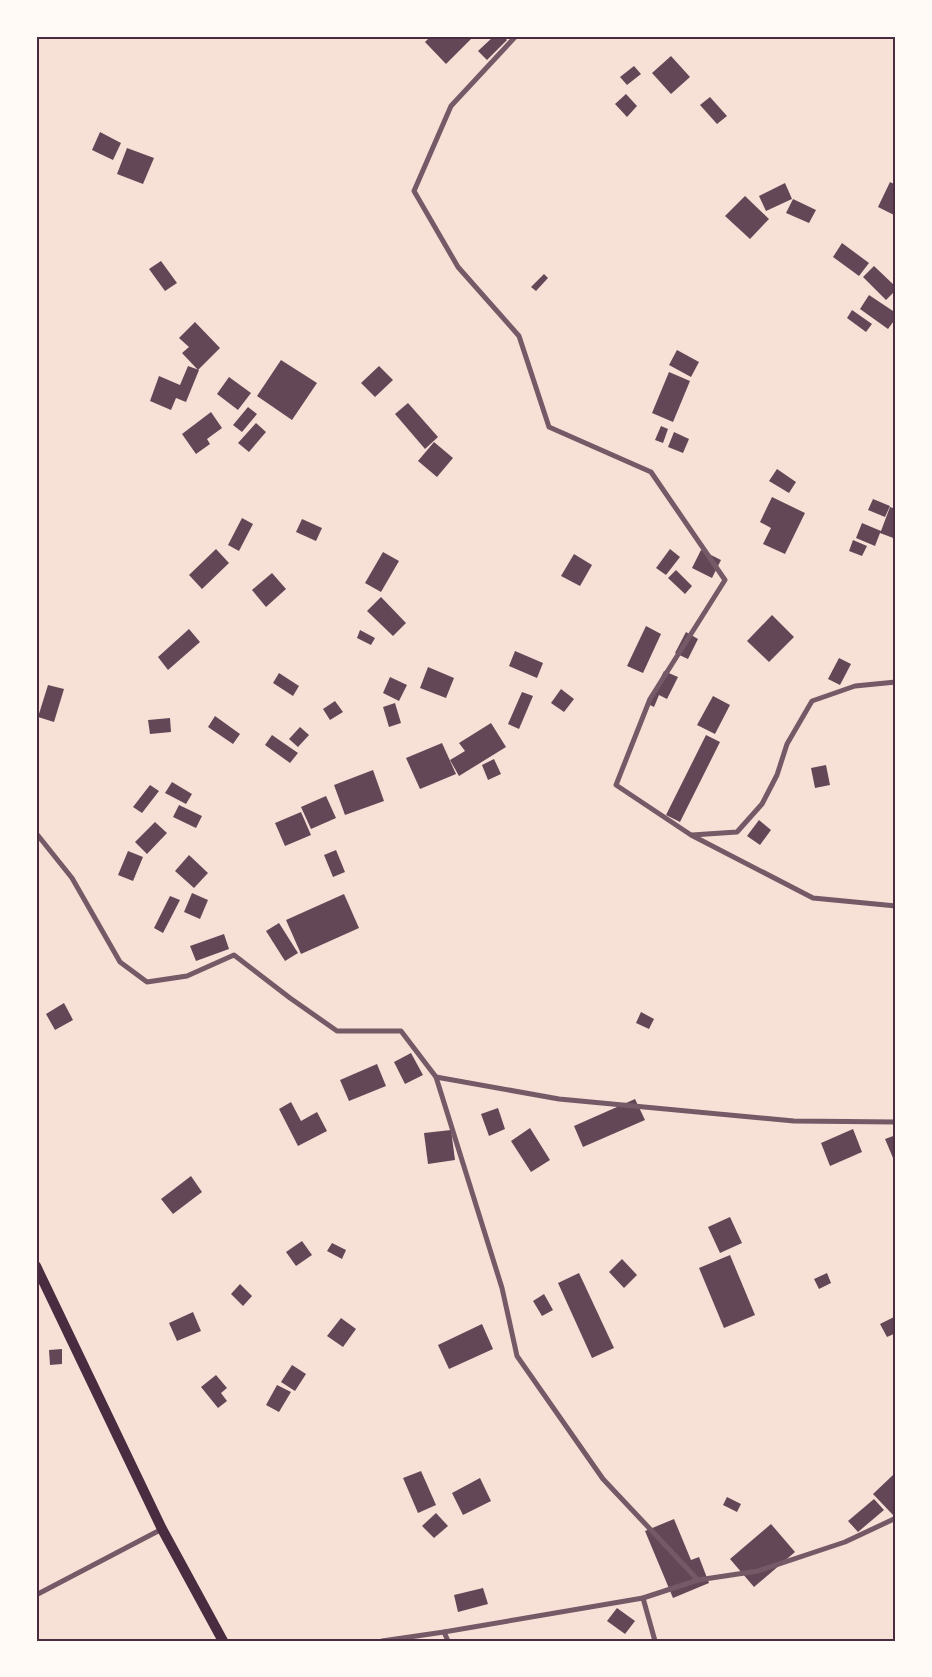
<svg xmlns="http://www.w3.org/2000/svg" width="932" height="1677" font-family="'Public Sans',sans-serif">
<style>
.building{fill:#644757}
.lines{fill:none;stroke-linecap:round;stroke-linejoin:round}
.minor{stroke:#755966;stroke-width:5}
.secondary{stroke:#4a2c40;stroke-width:10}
.neatline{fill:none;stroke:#4a2c40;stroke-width:2}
</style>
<rect width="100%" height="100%" fill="#f7e1d7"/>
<g class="building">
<polygon points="431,36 474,36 446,64 425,42"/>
<polygon points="494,36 503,36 507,40 487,60 478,51"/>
<polygon points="671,56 690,77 671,94 652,73"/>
<polygon points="634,66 641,74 627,85 620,77"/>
<polygon points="626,94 637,106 627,117 615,104"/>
<polygon points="710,97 727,116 717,124 700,105"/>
<polygon points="100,132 121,143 113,160 92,150"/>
<polygon points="127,148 154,158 143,184 117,174"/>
<polygon points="890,182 896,185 896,216 878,207"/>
<polygon points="785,183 792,199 766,211 759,196"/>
<polygon points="745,196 769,219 750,239 725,216"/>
<polygon points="793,199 816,210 809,223 786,213"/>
<polygon points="842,243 869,263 859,276 833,257"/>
<polygon points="161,261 177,283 165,291 149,269"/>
<polygon points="874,266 896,287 896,290 886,300 863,277"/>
<polygon points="544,274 548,278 536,291 531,287"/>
<polygon points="869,295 896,313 896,318 888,329 860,309"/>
<polygon points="852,310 872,324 866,332 847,318"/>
<polygon points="195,322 220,348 198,370 182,353 189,347 179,338"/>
<polygon points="677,350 699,362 691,377 669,365"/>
<polygon points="281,360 317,383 292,420 257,396"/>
<polygon points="188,366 199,370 186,402 176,398 171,410 150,401 159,376 180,385"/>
<polygon points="379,366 393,380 375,397 361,383"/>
<polygon points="669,372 690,381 673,422 652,413"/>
<polygon points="229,377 251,393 238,410 217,394"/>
<polygon points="408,403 438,437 425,449 395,414"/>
<polygon points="248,407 257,414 242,432 233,425"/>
<polygon points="211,412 222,428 207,439 210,444 196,454 182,434"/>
<polygon points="256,423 266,432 249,452 238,443"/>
<polygon points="661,426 668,429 663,443 655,440"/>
<polygon points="674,432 689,439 683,453 668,447"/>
<polygon points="434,442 453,458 437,477 418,461"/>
<polygon points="777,469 796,482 789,493 769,481"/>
<polygon points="772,497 805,513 785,554 763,544 771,528 760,522"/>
<polygon points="873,499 890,506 885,517 868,510"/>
<polygon points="890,507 896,509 896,539 880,533 875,546 856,538 862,523 881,531"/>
<polygon points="242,518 253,524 239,551 228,545"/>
<polygon points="302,519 322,528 316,541 296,532"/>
<polygon points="853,540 867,546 862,556 849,551"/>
<polygon points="216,549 229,563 202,589 189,575"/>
<polygon points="670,549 680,557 666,575 656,568"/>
<polygon points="701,550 721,560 712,578 692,568"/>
<polygon points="383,552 399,561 381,592 365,583"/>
<polygon points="574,554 592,565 580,586 561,576"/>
<polygon points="676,570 692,586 685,594 668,578"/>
<polygon points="272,573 286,589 266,607 252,590"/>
<polygon points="381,597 406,623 393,636 367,611"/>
<polygon points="772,615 794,637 769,662 747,641"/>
<polygon points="646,626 661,634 643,673 627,666"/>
<polygon points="189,629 200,642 168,670 158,657"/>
<polygon points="360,630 375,638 371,645 357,638"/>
<polygon points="686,632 698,639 688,659 675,653"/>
<polygon points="515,651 543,663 537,678 509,666"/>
<polygon points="839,658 851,664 840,685 828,679"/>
<polygon points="428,667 454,678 446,698 420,688"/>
<polygon points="664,671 678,677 667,699 659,695 654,707 648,704"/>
<polygon points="279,673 299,686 293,696 273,683"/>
<polygon points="390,677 407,685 399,701 383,693"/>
<polygon points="48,685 64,689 54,722 38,717"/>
<polygon points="561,689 574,699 564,712 551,703"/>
<polygon points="522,692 533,696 519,729 508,724"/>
<polygon points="713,696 730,705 715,734 697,725"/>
<polygon points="335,701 343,712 330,720 323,709"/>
<polygon points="395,703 401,723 389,727 383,707"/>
<polygon points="215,716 240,734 233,744 208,727"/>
<polygon points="170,718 171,732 150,734 148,720"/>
<polygon points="491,723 506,747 459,776 450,760 465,751 459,743"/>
<polygon points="300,727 309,735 298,747 289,739"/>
<polygon points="272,735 298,753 290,763 265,745"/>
<polygon points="706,735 720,742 680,822 666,815"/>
<polygon points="442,743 456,774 420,789 406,758"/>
<polygon points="494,759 501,774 488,780 482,765"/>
<polygon points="826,765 830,785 815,788 811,768"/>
<polygon points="373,770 384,801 345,815 334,785"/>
<polygon points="172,782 192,794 186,804 165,793"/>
<polygon points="150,785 159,791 142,813 133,807"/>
<polygon points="326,796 336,818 311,829 301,807"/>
<polygon points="179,805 202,816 196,828 173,817"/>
<polygon points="301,812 311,835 285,846 275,823"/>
<polygon points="759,820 771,830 760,845 747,836"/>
<polygon points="155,822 167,833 147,854 135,842"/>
<polygon points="336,850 345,872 333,877 324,855"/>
<polygon points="128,851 143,857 133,881 118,875"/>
<polygon points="189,855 208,873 194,888 175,871"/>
<polygon points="192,893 208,900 200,919 184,912"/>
<polygon points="344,894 359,928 301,954 286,920"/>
<polygon points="170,896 180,900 163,933 154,928"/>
<polygon points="279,923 298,953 285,961 266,931"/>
<polygon points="224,934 229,949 196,961 190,946"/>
<polygon points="64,1003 73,1020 55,1030 46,1014"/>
<polygon points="641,1012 654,1019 649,1029 636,1023"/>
<polygon points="411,1053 423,1075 405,1084 394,1062"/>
<polygon points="377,1064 386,1086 349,1101 340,1080"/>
<polygon points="635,1099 645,1120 583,1147 574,1126"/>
<polygon points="291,1102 301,1121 317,1112 327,1131 298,1146 279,1109"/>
<polygon points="498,1108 505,1129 489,1136 481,1114"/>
<polygon points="530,1128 550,1160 531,1172 511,1141"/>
<polygon points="853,1129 862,1152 830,1166 821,1143"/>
<polygon points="451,1130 455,1160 428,1164 424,1133"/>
<polygon points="896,1135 896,1165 885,1139"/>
<polygon points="191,1176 202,1192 173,1214 161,1199"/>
<polygon points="730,1217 742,1243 720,1253 708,1227"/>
<polygon points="302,1241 312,1255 296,1266 286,1252"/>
<polygon points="332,1243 346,1250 342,1259 327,1251"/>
<polygon points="730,1255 755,1315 724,1328 699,1268"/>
<polygon points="622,1259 637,1275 624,1288 609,1272"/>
<polygon points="579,1273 614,1348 592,1358 558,1283"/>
<polygon points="827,1273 831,1283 819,1289 814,1279"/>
<polygon points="240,1284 252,1296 243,1306 231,1294"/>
<polygon points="544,1294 553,1310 542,1316 533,1301"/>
<polygon points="193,1312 201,1331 177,1341 169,1323"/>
<polygon points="896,1316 896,1333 887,1337 880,1324"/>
<polygon points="341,1318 356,1329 343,1347 327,1336"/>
<polygon points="482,1324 493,1349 449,1369 438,1345"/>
<polygon points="62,1349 62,1364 50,1365 49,1350"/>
<polygon points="292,1365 306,1374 295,1391 281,1382"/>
<polygon points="216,1375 227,1388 221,1393 227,1401 218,1408 201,1387"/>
<polygon points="277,1385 291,1392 279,1412 266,1405"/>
<polygon points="421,1471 436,1505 418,1513 403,1478"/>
<polygon points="893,1475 896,1478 896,1513 893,1515 873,1494"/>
<polygon points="480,1478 491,1501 463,1515 452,1493"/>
<polygon points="727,1497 741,1504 737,1512 723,1505"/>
<polygon points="874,1499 884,1510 858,1532 848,1521"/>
<polygon points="436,1513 448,1526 434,1538 422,1526"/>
<polygon points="674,1519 691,1560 699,1557 709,1583 673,1598 645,1531"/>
<polygon points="771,1524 795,1552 754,1587 730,1559"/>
<polygon points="483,1588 488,1604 458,1612 454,1595"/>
<polygon points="617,1608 635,1621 625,1634 607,1621"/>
</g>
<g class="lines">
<g class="minor">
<polyline points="516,36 451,106 414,191 458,267 519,336 549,427 651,472 725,580 650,699 616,785 691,835 813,898 896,906"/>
<polyline points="36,833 72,878 120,962 147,982 187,976 234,955 290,998 337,1031 401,1031 436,1077 502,1288 517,1356 603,1479 698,1580"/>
<polyline points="692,835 737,832 762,804 777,775 787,744 812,701 855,686 896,682"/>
<polyline points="436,1077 559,1099 794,1121 896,1122"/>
<polyline points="36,1595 162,1529"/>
<polyline points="643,1598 655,1641"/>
<polyline points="444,1632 448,1641"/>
<polyline points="382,1641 444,1632 643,1598 698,1580 758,1571 845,1542 896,1518"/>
</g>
<polyline class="secondary" points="36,1266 162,1529 223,1641"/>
</g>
<rect width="932" height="1677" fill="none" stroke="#fffaf5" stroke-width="75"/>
<rect x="38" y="38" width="856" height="1602" class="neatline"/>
</svg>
